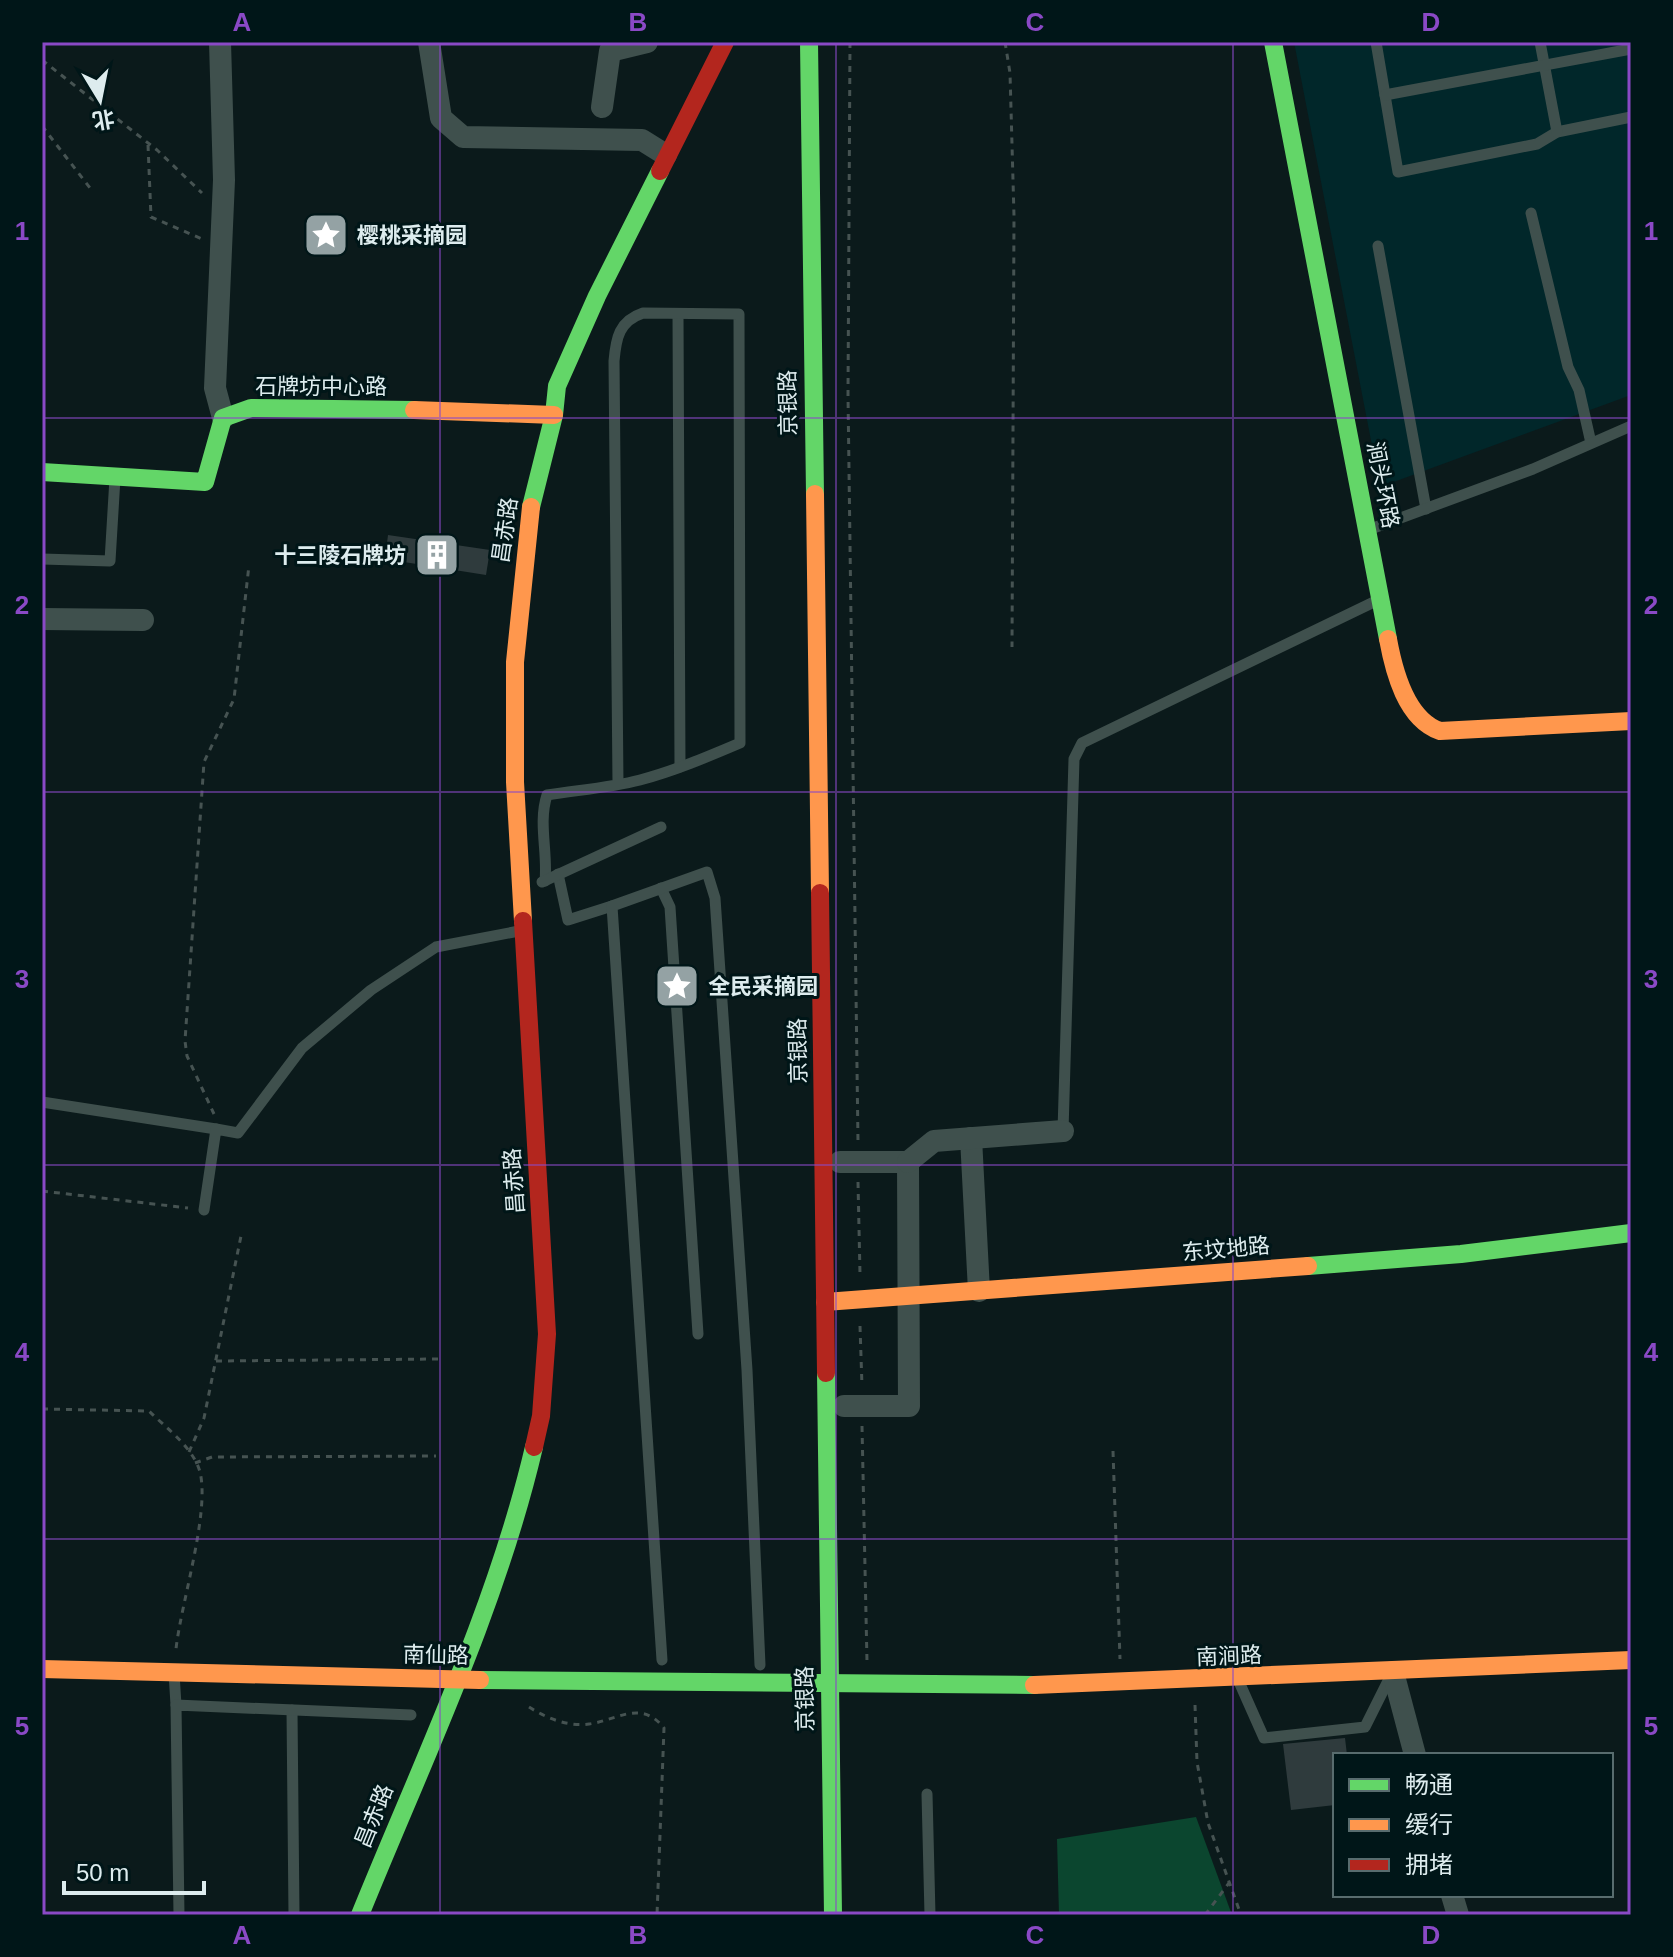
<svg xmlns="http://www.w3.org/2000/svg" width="1673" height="1957" font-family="Arial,'Noto Sans SC',sans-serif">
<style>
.built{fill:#01272a}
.green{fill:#0b462f}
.building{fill:#2f3b3d}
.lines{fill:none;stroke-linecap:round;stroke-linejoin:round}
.path{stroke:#465352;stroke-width:3;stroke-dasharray:6 6;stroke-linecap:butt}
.lane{stroke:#3f504d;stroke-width:11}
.street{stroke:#3f504d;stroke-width:22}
.fast{stroke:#63d668;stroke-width:18}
.slow{stroke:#ff974d;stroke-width:18}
.jam{stroke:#b3261e;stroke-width:18}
.grid{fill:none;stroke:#8a49c6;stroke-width:2;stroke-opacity:0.55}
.labels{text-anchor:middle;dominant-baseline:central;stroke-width:6;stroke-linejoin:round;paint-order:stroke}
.poi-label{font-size:22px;font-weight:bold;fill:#ddecee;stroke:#001618;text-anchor:start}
.street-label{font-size:22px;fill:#ddecee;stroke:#001618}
.neatline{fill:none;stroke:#8a49c6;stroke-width:3}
.grid-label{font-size:26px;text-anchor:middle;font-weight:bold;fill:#8a49c6}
</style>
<rect width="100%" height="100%" fill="#0b1a1b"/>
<polygon class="built" points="1294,42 1631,42 1631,395 1380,487"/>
<polygon class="green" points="1196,1817 1232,1915 1059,1915 1057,1839"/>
<g class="building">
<polygon points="388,535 490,550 486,575 385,559"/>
<polygon points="1345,1738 1347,1755 1335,1755 1335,1805 1291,1810 1283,1744"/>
</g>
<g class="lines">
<g class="path">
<polyline points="850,42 848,395 858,1142"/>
<polyline points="1005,42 1010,73 1014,216 1012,647"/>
<polyline points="42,60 157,150 202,193"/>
<polyline points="42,126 90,188"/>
<polyline points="148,145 151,217 202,239"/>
<polyline points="214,1114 187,1056 185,1041 204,762 234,699 249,565"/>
<polyline points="858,1182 860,1274"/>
<polyline points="42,1191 188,1208"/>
<polyline points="860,1326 862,1386"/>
<polyline points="216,1361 439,1359"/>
<path d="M42,1409L149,1411C166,1428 193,1447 200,1472C210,1513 181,1603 176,1649"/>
<polyline points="862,1426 867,1662"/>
<polyline points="1113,1451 1120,1659"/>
<polyline points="189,1452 204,1418 241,1236"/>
<polyline points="195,1463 212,1457 436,1456"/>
<polyline points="1195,1705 1197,1762 1208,1823 1241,1915"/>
<path d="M529,1707C546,1718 568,1727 589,1724C618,1720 641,1699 664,1728L657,1915"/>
<polyline points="1205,1915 1229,1883"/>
</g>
<g class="lane">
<polyline points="1376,42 1398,172 1537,144 1557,132 1631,117"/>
<polyline points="1540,42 1557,132"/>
<polyline points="1385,95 1631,49"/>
<polyline points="1531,213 1568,367 1579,390 1591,443"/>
<polyline points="1378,246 1426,509"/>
<polyline points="678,314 680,767"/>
<polyline points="1368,530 1533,469 1631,426"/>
<polyline points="42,559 110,561 115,478"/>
<polyline points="558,874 568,920 612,906"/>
<path d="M545,881C548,852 538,823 547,795C578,790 609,788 640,780C674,771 707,757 740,743L739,314L643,313C619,321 616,338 614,361L618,784"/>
<polyline points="542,882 661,827"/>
<polyline points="661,888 670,907 698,1334"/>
<polyline points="42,1102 216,1129"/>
<polyline points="1063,1131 1074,759 1082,743 1376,601"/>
<polyline points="204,1210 216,1129 238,1133 302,1048 371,990 436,947 519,931"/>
<polyline points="662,1660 612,906 707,872 715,898 747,1370 760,1665"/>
<polyline points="174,1673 176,1705"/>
<polyline points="1240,1684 1264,1738 1365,1727 1391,1675"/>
<polyline points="292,1710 294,1915"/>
<polyline points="927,1794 930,1915"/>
<polyline points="179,1915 176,1705 411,1715"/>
</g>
<g class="street">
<polyline points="220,42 224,180 215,388 223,418"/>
<polyline points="429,42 441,118 463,137 642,140 666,155"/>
<polyline points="602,107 610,51 647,42"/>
<polyline points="42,619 143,620"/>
<polyline points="971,1138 979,1291"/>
<polyline points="840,1162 908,1162 909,1406 844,1406"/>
<polyline points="908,1162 934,1141 1063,1131"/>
<polyline points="1393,1672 1415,1755"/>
<polyline points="1452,1895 1458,1915"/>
</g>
<g class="fast">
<polyline points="809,42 815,494"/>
<polyline points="1273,42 1388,639"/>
<polyline points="42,472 205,482 223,418 251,408 414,410"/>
<polyline points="531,507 554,415 557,386 597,296 660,171"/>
<polyline points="1308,1266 1461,1254 1631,1233"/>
<polyline points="826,1373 833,1915"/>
<polyline points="480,1680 1034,1685"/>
<path d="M360,1915C422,1762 496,1609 534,1447"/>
</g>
<g class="slow">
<polyline points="414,410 554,415"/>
<polyline points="815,494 820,893"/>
<path d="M1388,639C1394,672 1406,719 1440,731L1631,721"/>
<polyline points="523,921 515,782 515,662 531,507"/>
<polyline points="825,1302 1308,1266"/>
<polyline points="42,1669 480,1680"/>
<polyline points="1034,1685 1631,1660"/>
</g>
<g class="jam">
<polyline points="660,171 725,42"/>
<polyline points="820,893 826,1373"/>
<polyline points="523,921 547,1334 541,1416 534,1447"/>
</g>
</g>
<path class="grid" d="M440,42V1915M836,42V1915M1233,42V1915M42,418H1631M42,792H1631M42,1165H1631M42,1539H1631"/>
<defs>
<g id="sight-square" transform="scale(2.3)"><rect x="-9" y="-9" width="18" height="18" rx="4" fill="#94a2a4" stroke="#001618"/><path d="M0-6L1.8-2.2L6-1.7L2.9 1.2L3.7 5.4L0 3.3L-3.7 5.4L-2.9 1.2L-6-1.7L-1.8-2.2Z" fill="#fff"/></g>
<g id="building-square" transform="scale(2.3)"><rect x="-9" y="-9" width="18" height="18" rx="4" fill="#94a2a4" stroke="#001618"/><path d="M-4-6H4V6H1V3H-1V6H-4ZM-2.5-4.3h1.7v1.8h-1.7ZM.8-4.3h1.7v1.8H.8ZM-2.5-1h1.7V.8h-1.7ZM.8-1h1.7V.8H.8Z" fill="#fff"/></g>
</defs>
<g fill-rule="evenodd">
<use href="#sight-square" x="326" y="235"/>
<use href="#building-square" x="437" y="555"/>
<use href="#sight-square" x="677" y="986"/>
</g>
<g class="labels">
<g class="poi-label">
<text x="357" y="235">樱桃采摘园</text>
<text x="406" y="555" text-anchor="end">十三陵石牌坊</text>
<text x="708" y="986">全民采摘园</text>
</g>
<g class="street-label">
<text x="321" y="386">石牌坊中心路</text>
<text transform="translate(788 403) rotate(-91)">京银路</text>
<text transform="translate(1383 485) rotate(79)">涧头环路</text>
<text transform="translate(505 530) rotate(-82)">昌赤路</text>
<text transform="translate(798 1051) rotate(-91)">京银路</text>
<text transform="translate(514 1181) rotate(-94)">昌赤路</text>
<text transform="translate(1226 1249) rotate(-5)">东坟地路</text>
<text transform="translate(436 1655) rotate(1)">南仙路</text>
<text transform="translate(1229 1656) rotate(-2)">南涧路</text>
<text transform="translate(805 1699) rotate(-91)">京银路</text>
<text transform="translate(374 1816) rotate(-68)">昌赤路</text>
</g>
</g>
<rect width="1673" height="1957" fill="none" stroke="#001618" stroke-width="88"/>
<rect x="1333" y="1753" width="280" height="144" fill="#001618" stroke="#586c6e" stroke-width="2"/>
<rect x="1349" y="1779" width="40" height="12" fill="#63d668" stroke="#586c6e" stroke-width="2"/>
<text x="1405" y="1793" font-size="24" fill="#ddecee">畅通</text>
<rect x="1349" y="1819" width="40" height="12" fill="#ff974d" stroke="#586c6e" stroke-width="2"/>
<text x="1405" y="1833" font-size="24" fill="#ddecee">缓行</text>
<rect x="1349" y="1859" width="40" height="12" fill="#b3261e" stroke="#586c6e" stroke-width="2"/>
<text x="1405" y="1873" font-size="24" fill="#ddecee">拥堵</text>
<g transform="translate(100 100) rotate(170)" stroke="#001618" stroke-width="6" paint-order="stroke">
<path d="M0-6L14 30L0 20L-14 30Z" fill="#ddecee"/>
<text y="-12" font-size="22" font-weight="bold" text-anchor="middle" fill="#ddecee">北</text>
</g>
<path d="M64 1881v12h140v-12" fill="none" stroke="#ddecee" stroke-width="4"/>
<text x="76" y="1881" font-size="24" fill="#ddecee" stroke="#001618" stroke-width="6" paint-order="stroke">50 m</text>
<rect x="44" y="44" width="1585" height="1869" class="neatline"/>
<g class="grid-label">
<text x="242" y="31">A</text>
<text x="638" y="31">B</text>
<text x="1035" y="31">C</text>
<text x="1431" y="31">D</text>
<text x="22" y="240">1</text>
<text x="1651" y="240">1</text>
<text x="22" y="614">2</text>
<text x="1651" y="614">2</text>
<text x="22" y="988">3</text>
<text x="1651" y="988">3</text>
<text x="22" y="1361">4</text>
<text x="1651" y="1361">4</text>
<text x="22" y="1735">5</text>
<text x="1651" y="1735">5</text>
<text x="242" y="1944">A</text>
<text x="638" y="1944">B</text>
<text x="1035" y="1944">C</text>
<text x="1431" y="1944">D</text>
</g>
</svg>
